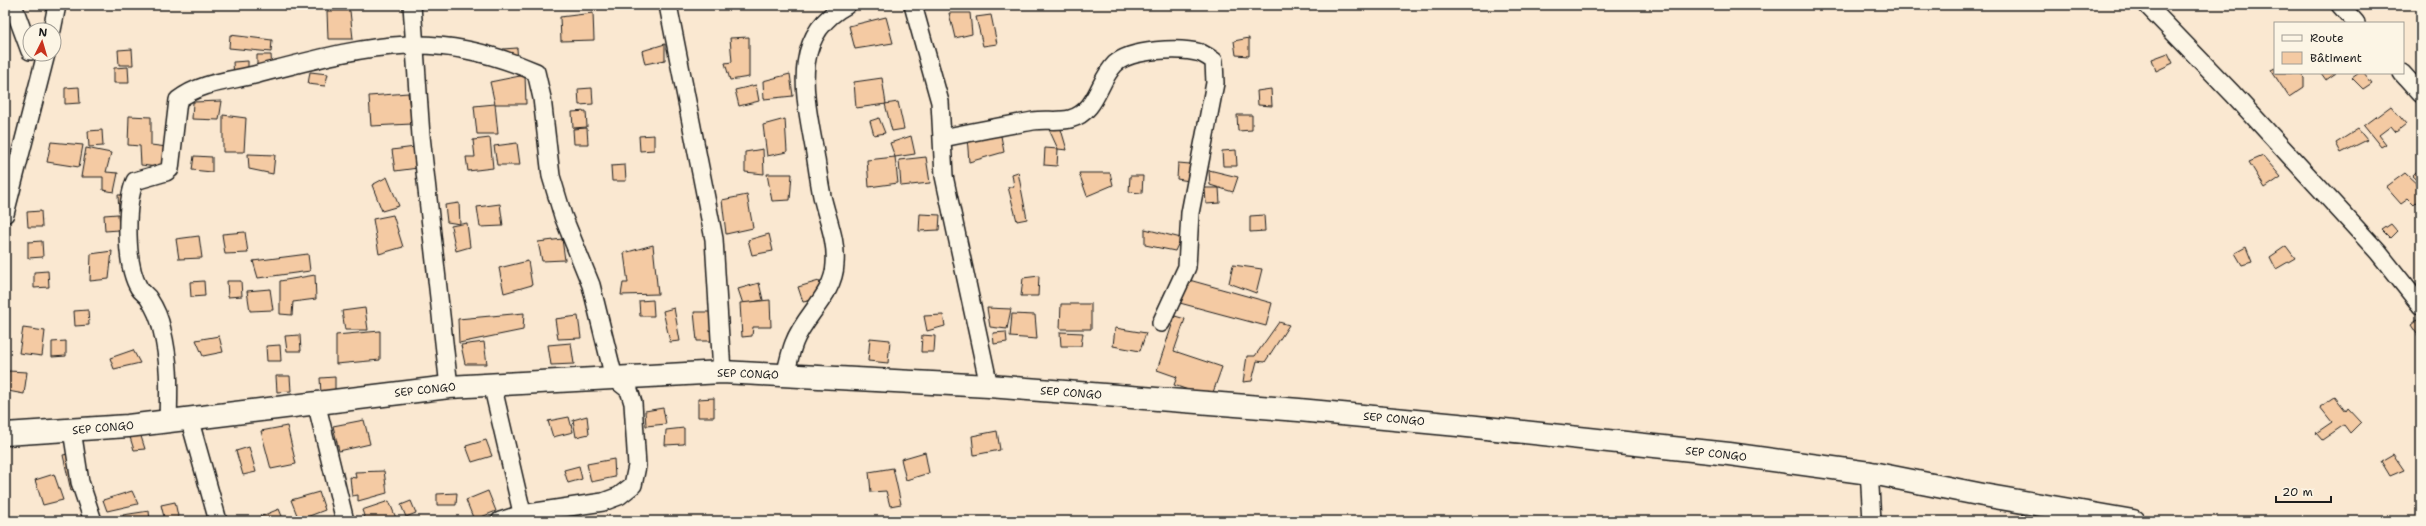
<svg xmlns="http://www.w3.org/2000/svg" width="2426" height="526" font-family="'Shantell Sans',sans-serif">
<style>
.building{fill:#f4caa3;stroke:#1c1c1c}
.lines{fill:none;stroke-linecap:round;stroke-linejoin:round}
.street-casing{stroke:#1c1c1c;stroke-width:20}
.secondary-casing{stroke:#1c1c1c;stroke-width:25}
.street{stroke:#fcf5e5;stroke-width:17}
.secondary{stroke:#fcf5e5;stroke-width:22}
.labels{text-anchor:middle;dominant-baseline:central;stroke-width:4;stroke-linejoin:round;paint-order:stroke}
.street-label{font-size:11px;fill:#1c1c1c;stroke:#fcf5e5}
</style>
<rect width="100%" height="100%" fill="#fae8d1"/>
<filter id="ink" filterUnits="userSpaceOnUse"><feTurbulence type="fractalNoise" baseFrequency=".025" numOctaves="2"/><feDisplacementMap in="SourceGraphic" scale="8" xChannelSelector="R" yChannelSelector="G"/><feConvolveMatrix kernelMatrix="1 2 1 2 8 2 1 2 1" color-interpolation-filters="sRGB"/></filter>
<g filter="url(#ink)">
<g class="building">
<polygon points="265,5 279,5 280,6 265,7"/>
<polygon points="327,11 350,11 353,39 328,39"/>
<polygon points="593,13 594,40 561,41 560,17"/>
<polygon points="949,13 970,13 972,34 955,38"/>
<polygon points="991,15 997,44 983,46 976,17"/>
<polygon points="886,17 893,43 855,49 849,26"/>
<polygon points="230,35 272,40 271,52 229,48"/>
<polygon points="749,37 749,77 730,80 725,63 732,62 730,38"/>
<polygon points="1249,38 1249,56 1236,55 1234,41"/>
<polygon points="665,44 665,60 645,64 642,51"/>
<polygon points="517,48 518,64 504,65 503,49"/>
<polygon points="132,49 133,65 119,65 118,50"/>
<polygon points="2168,53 2173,63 2156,71 2152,59"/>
<polygon points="257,55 271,55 272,70 257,71"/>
<polygon points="248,61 248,77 234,78 233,62"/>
<polygon points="128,67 129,83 114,83 114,68"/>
<polygon points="2275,68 2275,73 2299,73 2304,78 2304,87 2289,97 2271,70"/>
<polygon points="310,72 328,74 325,86 308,84"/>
<polygon points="2321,73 2336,73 2326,80"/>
<polygon points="2359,73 2364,73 2372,83 2363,89 2352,78"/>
<polygon points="790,74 793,96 764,99 763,81"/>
<polygon points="525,75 526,104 495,104 490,82"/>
<polygon points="882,78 886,104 856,108 854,82"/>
<polygon points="756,85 759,101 739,106 735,90"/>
<polygon points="79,87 80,103 65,104 65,88"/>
<polygon points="592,88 593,104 579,105 578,89"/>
<polygon points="1271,89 1272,106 1258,105 1257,91"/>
<polygon points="408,93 412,124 371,126 369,96"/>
<polygon points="222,101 219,120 192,119 193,102"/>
<polygon points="898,102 904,129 892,131 885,104"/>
<polygon points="495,104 498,134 477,134 474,106"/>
<polygon points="2391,106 2406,124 2396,132 2391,126 2379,135 2386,144 2381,147 2364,126"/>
<polygon points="586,111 587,127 573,128 572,112"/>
<polygon points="223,115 246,118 244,152 223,152"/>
<polygon points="1237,115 1252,115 1252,130 1238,131"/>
<polygon points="129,116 151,117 151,145 167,147 165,168 141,165 140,146 128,145"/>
<polygon points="879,118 885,133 874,135 870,121"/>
<polygon points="785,119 787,152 767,156 763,125"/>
<polygon points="1047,125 1060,126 1067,150 1058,149"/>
<polygon points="587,128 588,144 574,144 573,129"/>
<polygon points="2358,129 2367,140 2341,153 2336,143"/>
<polygon points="102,130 103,146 89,147 88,131"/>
<polygon points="654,135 654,150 640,151 639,136"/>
<polygon points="911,136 915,154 895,157 890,143"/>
<polygon points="967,136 1001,136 1004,152 969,162"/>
<polygon points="490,138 493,168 468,171 466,157 475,157 473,140"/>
<polygon points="51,142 83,145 79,167 47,162"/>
<polygon points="517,143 520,165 497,165 494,146"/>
<polygon points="415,147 418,168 395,171 392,150"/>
<polygon points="86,148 111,153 106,172 118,173 114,192 103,190 103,177 81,177"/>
<polygon points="1045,148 1058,149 1057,166 1044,165"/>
<polygon points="763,149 764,174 745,172 745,152"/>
<polygon points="1236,150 1237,166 1223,166 1222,151"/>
<polygon points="248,154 275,155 273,174 249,169"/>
<polygon points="194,156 212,157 212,172 192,170"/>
<polygon points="2263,156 2281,177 2265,188 2249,162"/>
<polygon points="895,157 898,183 869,187 867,160"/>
<polygon points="926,157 930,183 901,186 899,160"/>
<polygon points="1178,163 1190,164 1189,181 1177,179"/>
<polygon points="625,165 626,181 612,181 611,166"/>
<polygon points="2421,167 2421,184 2412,176"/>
<polygon points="1209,170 1238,177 1233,192 1210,185"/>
<polygon points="1018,172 1027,219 1017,221 1008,187 1014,187 1012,174"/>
<polygon points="1079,173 1110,173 1113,185 1087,196"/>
<polygon points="2405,173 2421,188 2421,198 2414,205 2408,199 2401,204 2386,187"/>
<polygon points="767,174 792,174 790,200 772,201"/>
<polygon points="1130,176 1143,176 1142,193 1129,192"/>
<polygon points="387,177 399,206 382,211 372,185"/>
<polygon points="1205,188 1219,188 1220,203 1206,204"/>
<polygon points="118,195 132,195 133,210 119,211"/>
<polygon points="747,195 753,228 726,234 722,200"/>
<polygon points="459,203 460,224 447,222 445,205"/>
<polygon points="500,204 503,226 480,227 477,207"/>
<polygon points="41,211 42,227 28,227 27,212"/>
<polygon points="118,214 119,230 105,231 104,215"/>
<polygon points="920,214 940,215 939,230 919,231"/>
<polygon points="393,215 403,247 379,254 373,219"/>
<polygon points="1264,215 1265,231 1250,232 1250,216"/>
<polygon points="467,223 470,247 456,251 451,226"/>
<polygon points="2391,224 2397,231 2390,238 2382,230"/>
<polygon points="1145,229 1181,238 1175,251 1145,245"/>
<polygon points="245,232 248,253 225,254 222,234"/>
<polygon points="769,234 773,251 752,255 748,240"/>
<polygon points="199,236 202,258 179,259 176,239"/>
<polygon points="562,239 565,260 542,261 538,242"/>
<polygon points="42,241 43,257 28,258 28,242"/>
<polygon points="653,245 658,294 621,295 623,283 628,283 624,253"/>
<polygon points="2286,246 2295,258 2276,269 2270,257"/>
<polygon points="2246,247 2252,262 2242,265 2235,253"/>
<polygon points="112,251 109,279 90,281 91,254"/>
<polygon points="308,254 310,271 258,278 253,261"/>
<polygon points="528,261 532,285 504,293 499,268"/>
<polygon points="1233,265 1262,269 1256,293 1229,283"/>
<polygon points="48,271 49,287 34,288 34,272"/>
<polygon points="315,275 316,299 293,302 292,315 280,314 280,281"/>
<polygon points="1039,276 1038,296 1021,296 1023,278"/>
<polygon points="1182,278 1272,303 1266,326 1176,302"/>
<polygon points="204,281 205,296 191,297 190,282"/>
<polygon points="227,281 241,281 242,296 228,297"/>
<polygon points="819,281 823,298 803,302 798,287"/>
<polygon points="759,283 763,300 743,304 738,289"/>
<polygon points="270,289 273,310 250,311 247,291"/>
<polygon points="653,300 654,316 640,316 639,301"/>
<polygon points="770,300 771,327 753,327 752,336 742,337 740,303"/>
<polygon points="1061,304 1091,304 1091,329 1060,329"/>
<polygon points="365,308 368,330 345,330 342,311"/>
<polygon points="674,308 680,341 670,342 663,311"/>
<polygon points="987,308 1011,309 1007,329 990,327"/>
<polygon points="88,310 89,325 75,326 74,311"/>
<polygon points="694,312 715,312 718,341 697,341"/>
<polygon points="524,313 523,330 459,343 458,319"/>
<polygon points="1012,314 1035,315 1037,339 1010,337"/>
<polygon points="943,315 945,326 927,331 924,316"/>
<polygon points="578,316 581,338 558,339 555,319"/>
<polygon points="1175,316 1185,319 1174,351 1222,367 1211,398 1174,385 1177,377 1157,370"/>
<polygon points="2421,317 2421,336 2419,337 2411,325"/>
<polygon points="1279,322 1289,325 1265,362 1257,361 1252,381 1243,382 1247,356 1255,356"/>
<polygon points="23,328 45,331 42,356 19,353"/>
<polygon points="1115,328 1146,333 1140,351 1113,346"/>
<polygon points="380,331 380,360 336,364 336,335"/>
<polygon points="1006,332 1007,342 994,344 993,333"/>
<polygon points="1060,332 1083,333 1081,346 1061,346"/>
<polygon points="300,335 301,351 287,351 285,336"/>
<polygon points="922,335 935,336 934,352 921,352"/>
<polygon points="219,336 223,352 203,356 196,340"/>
<polygon points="870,338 890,340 888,363 868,361"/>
<polygon points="66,341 66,356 52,357 52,342"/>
<polygon points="484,342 487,364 465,364 461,345"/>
<polygon points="571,343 574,364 551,365 548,345"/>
<polygon points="280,345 281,361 267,361 266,346"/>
<polygon points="133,350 140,363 114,369 110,358"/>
<polygon points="8,371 27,372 24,394 8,391"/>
<polygon points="276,376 290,376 291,391 277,392"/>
<polygon points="335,377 335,393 321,394 320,378"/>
<polygon points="2335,397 2346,411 2348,408 2361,422 2350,433 2344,425 2322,440 2316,433 2332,422 2320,407"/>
<polygon points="714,398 714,417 698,417 698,399"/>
<polygon points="663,408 666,424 646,426 645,411"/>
<polygon points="587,416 589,434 576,437 573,420"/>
<polygon points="569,417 573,432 553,437 548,421"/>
<polygon points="364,420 370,444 339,451 333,426"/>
<polygon points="287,426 296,464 271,469 261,431"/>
<polygon points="684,428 684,444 665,445 666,430"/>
<polygon points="139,430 145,449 134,450 129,434"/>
<polygon points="997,431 1000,450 974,455 972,436"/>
<polygon points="486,440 492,456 472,462 466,446"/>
<polygon points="249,447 256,472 243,475 236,451"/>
<polygon points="79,452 88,486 71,491 63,455"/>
<polygon points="925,452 929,473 906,480 901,459"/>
<polygon points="2393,454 2404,470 2390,476 2381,461"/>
<polygon points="614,459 615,477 591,482 587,464"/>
<polygon points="579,466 582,479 568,483 564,470"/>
<polygon points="893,468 901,504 890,506 886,491 871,492 869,472"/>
<polygon points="384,471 387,493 358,501 358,495 352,496 350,477 356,478 355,472"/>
<polygon points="54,474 63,500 43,505 35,480"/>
<polygon points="132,491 138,504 107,511 103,500"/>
<polygon points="488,491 496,511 474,520 466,500"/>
<polygon points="319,492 325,510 299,520 291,500"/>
<polygon points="457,493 456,505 437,505 437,494"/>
<polygon points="389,501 396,518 387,521 366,521 362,510"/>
<polygon points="411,501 416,513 406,517 401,505"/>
<polygon points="175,502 179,521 165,521 161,505"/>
<polygon points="279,509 284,521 258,521 257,518"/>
<polygon points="149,511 150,521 124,521 123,515"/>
<polygon points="42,518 43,521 34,521 34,520"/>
</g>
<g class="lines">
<g class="street-casing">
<g id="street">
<polyline points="13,5 30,51"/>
<polyline points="412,5 421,136 449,387"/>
<polyline points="668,5 714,239 722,372"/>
<polyline points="913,5 940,102 944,176 989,386"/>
<polyline points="2147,5 2233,94 2378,252 2421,306"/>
<polyline points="2340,5 2356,23"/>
<polyline points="52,30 57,5"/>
<polyline points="2402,73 2421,94"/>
<path d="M943,138C973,132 1003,126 1033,121C1045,119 1058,122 1070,119C1097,112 1098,81 1115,64C1131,49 1180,47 1201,53C1205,55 1210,58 1214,61L1215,83L1190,213L1187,267L1161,323"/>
<polyline points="5,214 46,54"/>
<path d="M785,375C788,365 790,353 794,343C804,315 834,295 835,264C837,240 827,219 822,196C818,176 816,156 812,136C803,87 794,33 847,5"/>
<polyline points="492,384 524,521"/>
<polyline points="316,402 345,521"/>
<polyline points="189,418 218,521"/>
<path d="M168,421C169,387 170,363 162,330C160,320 155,308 149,299C147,295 142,293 139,288C125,265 125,205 135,181L166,172L170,169L178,100C201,82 230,81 258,74C364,47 429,26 536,72L542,98L551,176L563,216L591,285L614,378L629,390L633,403L637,466L633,485L619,496L603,502L522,514L500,521"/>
<polyline points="72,430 80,482 93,521"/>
<polyline points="1869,470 1872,521"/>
</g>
</g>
<g class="secondary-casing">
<polyline id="secondary" points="5,434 128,426 449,387 722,372 989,386 1299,410 1458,425 1729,454 1877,474 1983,495 2133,521"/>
</g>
<use href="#street" class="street"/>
<use href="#secondary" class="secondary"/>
</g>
</g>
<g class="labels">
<g class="street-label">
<text transform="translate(748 374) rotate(2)">SEP CONGO</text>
<text transform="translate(425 390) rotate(-6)">SEP CONGO</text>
<text transform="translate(1071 393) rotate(4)">SEP CONGO</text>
<text transform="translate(1394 419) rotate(5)">SEP CONGO</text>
<text transform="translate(103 428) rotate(-5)">SEP CONGO</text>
<text transform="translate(1716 454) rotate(6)">SEP CONGO</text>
</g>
</g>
<rect width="2426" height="526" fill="none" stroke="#fcf5e5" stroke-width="20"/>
<rect x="10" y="10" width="2406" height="506" fill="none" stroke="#1c1c1c" stroke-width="1.5" filter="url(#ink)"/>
<rect x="2274" y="22" width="130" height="52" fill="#fcf5e5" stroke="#a29e95"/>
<rect x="2282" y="35" width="20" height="6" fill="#fcf5e5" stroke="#a29e95"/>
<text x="2310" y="42" font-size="12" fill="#1c1c1c">Route</text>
<rect x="2282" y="52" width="20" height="12" fill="#f4caa3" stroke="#a29e95"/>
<text x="2310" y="62" font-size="12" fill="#1c1c1c">Bâtiment</text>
<g transform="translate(42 42) rotate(5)"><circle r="19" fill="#fcf5e5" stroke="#a29e95"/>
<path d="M0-3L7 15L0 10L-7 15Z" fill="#c8321e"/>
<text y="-6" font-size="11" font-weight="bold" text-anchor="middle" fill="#1c1c1c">N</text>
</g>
<path d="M2276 496v6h55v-6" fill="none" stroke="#1c1c1c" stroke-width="2"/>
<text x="2282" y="496" font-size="12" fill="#1c1c1c" stroke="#fcf5e5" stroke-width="3" paint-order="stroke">20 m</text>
</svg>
